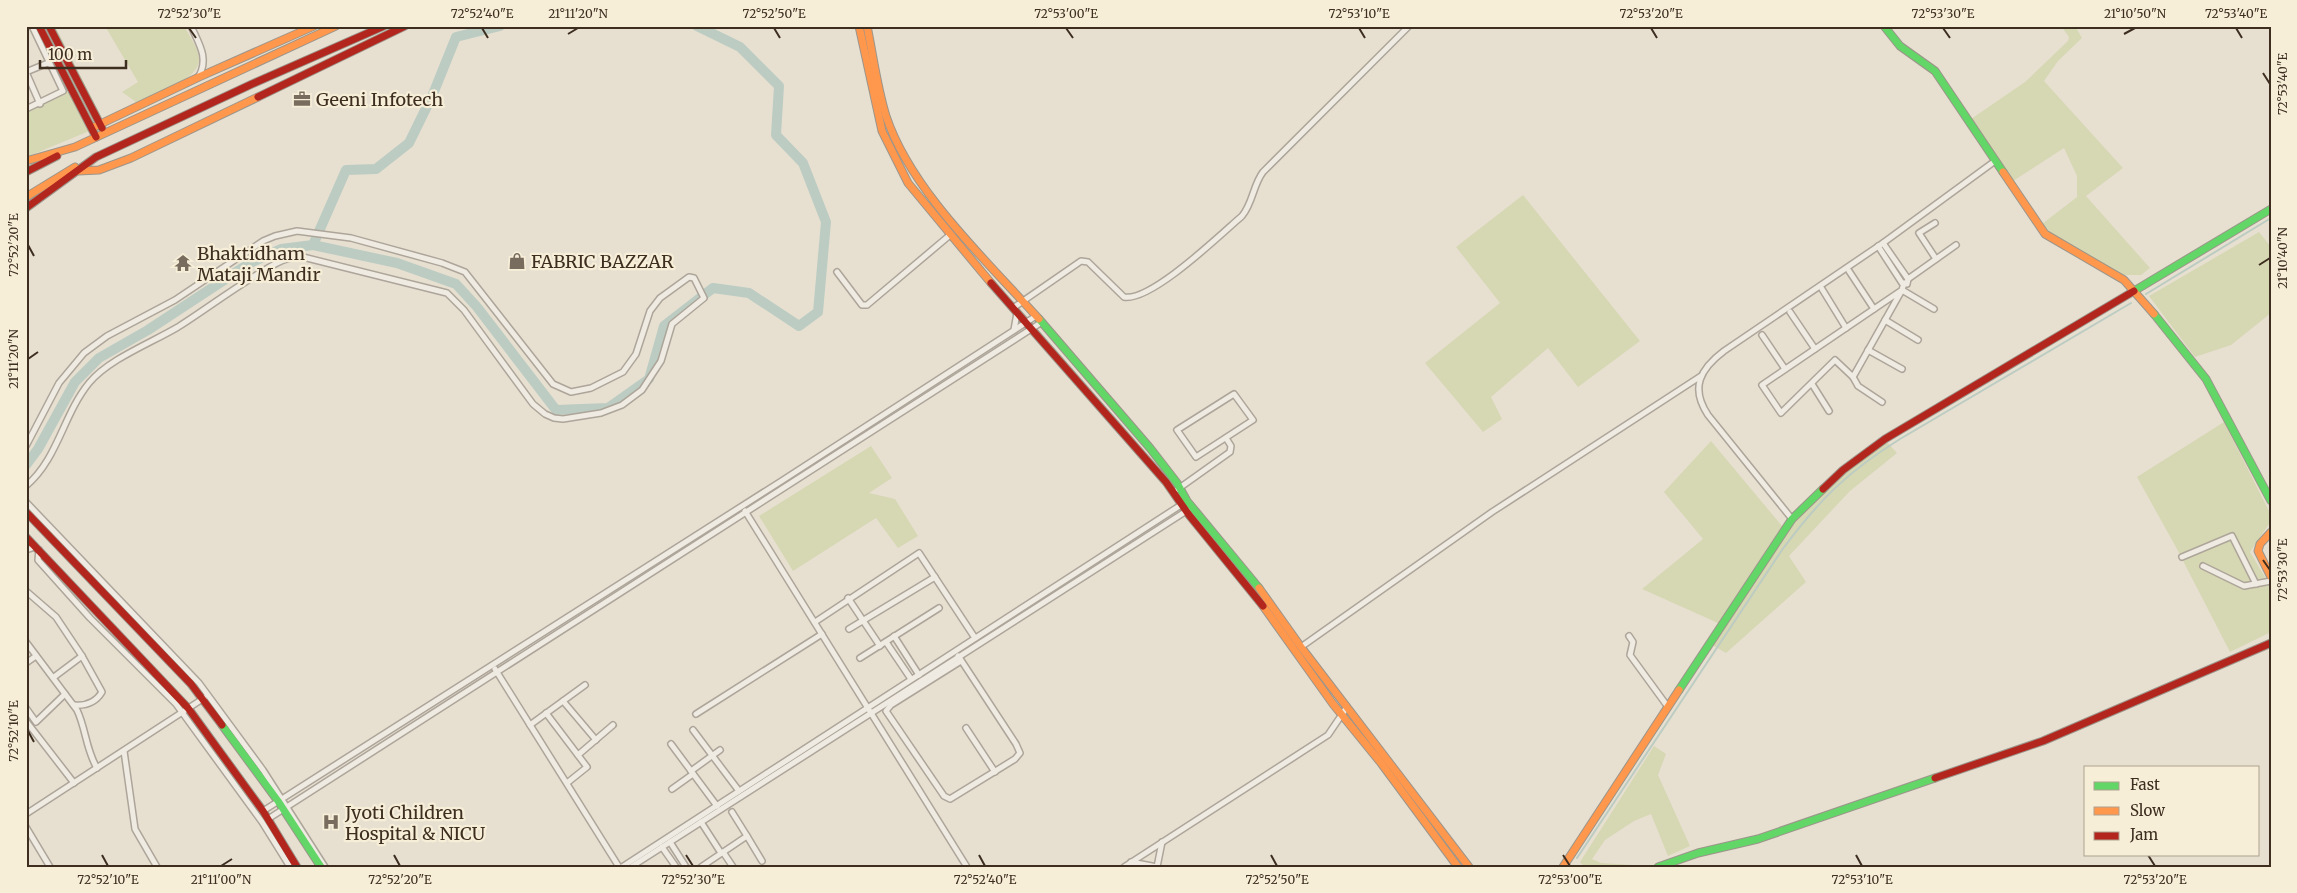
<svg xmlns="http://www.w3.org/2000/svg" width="2297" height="893" font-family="Merriweather,serif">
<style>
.green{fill:#d6d7b3}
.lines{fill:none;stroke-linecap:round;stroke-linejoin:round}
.stream{stroke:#bcccc2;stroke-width:2}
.river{stroke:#bcccc2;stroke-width:10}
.street-casing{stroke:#ada599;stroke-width:8}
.fast-casing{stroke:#9c958a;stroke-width:9}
.slow-casing{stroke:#9c958a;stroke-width:9}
.jam-casing{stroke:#9c958a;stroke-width:9}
.street{stroke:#efebe3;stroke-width:5}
.fast{stroke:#63d668;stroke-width:7}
.slow{stroke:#ff974d;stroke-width:7}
.jam{stroke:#b3261e;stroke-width:7}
.ticks{fill:none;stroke:#3d2e20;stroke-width:2}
.labels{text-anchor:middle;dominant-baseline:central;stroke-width:4.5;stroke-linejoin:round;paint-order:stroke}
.poi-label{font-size:18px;fill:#3d2e20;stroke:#f7eed8;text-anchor:start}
.neatline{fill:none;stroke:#3d2e20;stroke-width:2}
.ticks-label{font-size:12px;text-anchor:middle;fill:#3d2e20}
</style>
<rect width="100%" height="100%" fill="#e7e0d1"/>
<g class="green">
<polygon points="43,26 55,26 101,116 87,132 29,156 26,150 26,112 74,89"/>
<path d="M105,26H184C189,35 198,48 199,58C201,80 153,95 136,102L122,92L138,82Z"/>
<polygon points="2061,26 2075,26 2082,38 2058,61 2044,81 2123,168 2086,196 2150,268 2141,275 2123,275 2048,233 2042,224 2077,197 2077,176 2064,148 2013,181 1971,119 2025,82 2068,41 2069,37"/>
<polygon points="1523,195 1640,341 1578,387 1548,348 1491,397 1502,419 1483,432 1425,363 1500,303 1456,247"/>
<polygon points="2259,232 2271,247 2271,313 2231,345 2195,357 2149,296"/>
<polygon points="2224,422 2271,515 2271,521 2250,552 2271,587 2271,632 2230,652 2177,549 2137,477"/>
<polygon points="1711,441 1782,526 1718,623 1642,589 1703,539 1664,492"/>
<polygon points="1887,442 1897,453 1850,491 1789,556 1806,582 1726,653 1712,645 1794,521 1845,473"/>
<polygon points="871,446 892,478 869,493 895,499 918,536 898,548 876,518 793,571 759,516"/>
<polygon points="1654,746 1666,754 1658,775 1690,846 1668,856 1651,814 1634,821 1605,840 1592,859 1601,863 1633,865 1584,867 1580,862"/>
</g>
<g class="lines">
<g class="stream">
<polyline points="2146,294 2271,218"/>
<path d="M1577,858L1782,550C1819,500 1847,472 1900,439L2131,303"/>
</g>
<g class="river">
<polyline points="313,245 346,170 376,169 409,143 433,94 456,37 500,26"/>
<polyline points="26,465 38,449 75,382 99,358 148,330 250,263 281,249 313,245 397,263 456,284 477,307 556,410 608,408 649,379 664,326 713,288 749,293 799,326 818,312 826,222 803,163 776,135 779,86 740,47 697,26"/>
</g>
<g class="street-casing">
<g id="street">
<path d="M191,26C199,44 209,58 199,76"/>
<polyline points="26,27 28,26"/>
<polyline points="26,72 40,104"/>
<polyline points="26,72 48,63"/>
<polyline points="26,109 63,91 32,26"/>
<polyline points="1935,223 1919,233 1936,259"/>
<polyline points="1878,246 1902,283 1907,284 1908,279 1883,243"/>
<polyline points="1849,271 1874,309"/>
<polyline points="837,272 862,305 867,305 950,235"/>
<polyline points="1908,279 1956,245"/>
<polyline points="1904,283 1902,290 1762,385 1781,413 1835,360 1853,377 1902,290 1934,309"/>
<polyline points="1822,289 1846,328"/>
<path d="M1013,308L1081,261L1088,262L1124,297C1151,302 1221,234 1242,216C1253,203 1253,185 1263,172L1409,26"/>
<polyline points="1790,312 1815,349"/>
<polyline points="1885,320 1918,340"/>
<polyline points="1014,330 1017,313"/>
<polyline points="1762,335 1785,369"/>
<polyline points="1868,350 1902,369"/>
<polyline points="1853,377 1858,386 1882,402"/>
<polyline points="1812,384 1829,411"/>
<polygon points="1234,394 1253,420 1196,457 1177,430"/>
<path d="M26,446L59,383L84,353L107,336L175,300L263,241L275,236L297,231L351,238L442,263L465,272L553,384L571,392L591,388L623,372L636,354L650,311L660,298L689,277L694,278L704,298L672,324L661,361L642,390L622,405L601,413L563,419L554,418L545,414L533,404L464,310L447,293L303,257C293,257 286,258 277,263C243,281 211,306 178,327C151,343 109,359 89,383C63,415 58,459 26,486"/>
<polyline points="1178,489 1230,452 1231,446 1226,438"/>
<polyline points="26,502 199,683 263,770 325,867"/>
<polyline points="745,511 967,867"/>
<path d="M1792,519L1708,415C1690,388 1700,369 1724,351L1883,243L1995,161"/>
<polyline points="26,550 35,547"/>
<polyline points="39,550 38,560 90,618 176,704 262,822 290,867"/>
<polyline points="2182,557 2232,536 2256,584"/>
<polyline points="2203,566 2244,586 2271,581"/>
<path d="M26,591L56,617L82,656L102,692C96,702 86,706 74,705"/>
<polyline points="848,598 880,646"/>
<polyline points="815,622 919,553 975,638"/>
<polyline points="849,629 935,577"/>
<polyline points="894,636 919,675"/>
<polyline points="1629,636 1633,642 1630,655 1668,707"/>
<path d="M26,642L77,710C86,729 86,750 97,768"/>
<polyline points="886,642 911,679"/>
<polyline points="1301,647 1492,512 1701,376"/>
<polyline points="958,656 959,657 1016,744 1020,753 1015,759 950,799 944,796 886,711 891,705 961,661"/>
<polyline points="860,658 939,608"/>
<polyline points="26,663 36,656"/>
<polyline points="495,669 619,867"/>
<polyline points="54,677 82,656"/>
<polyline points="563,701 596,740"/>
<polyline points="26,708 36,722 65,694"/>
<polyline points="546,713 587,767 567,783"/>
<polyline points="696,714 822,634"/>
<polyline points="26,721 74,783"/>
<polyline points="530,725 585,685"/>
<polyline points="966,728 995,772"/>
<polyline points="693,730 739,791"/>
<polyline points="671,744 717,806"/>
<polyline points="124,751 135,829 157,867"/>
<polyline points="578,755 613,725"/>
<polyline points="691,771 720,750"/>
<polyline points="672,789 693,774"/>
<polyline points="263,811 783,480 1036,316"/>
<polyline points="26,814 204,698"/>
<polyline points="268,819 1042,322"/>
<polyline points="701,822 721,853"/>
<polyline points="26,827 50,867"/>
<polyline points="747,836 762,861"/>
<polyline points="670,842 686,867"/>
<polyline points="662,847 676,867"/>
<polyline points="723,852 733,867"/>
<polyline points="1131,862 1157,867"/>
<polyline points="622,867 1184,503"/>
<polyline points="631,867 1188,510"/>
<polyline points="701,867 747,836 732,812"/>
<polyline points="1124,867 1328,735 1347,707"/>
<polyline points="1157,867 1162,842"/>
</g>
</g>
<g class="fast-casing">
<g id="fast">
<polyline points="1884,26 1900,46 1935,71 2003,172"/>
<polyline points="2134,291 2271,209"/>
<polyline points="2154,314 2206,379 2271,501"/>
<polyline points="1039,319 1150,448 1177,483 1187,501 1259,588"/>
<polyline points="1679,690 1792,519 1823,489"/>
<polyline points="222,725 278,801 321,867"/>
<polyline points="1658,867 1698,853 1758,839 1935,778"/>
</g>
</g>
<g class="slow-casing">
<g id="slow">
<polyline points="859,26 882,131 908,183 991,283"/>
<path d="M867,26C873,55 877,87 886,116C911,191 987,261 1039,319"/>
<polyline points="92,128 199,77 314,26"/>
<polyline points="26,161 75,147 336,26"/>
<polyline points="78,171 99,170 131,158 258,97"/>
<polyline points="2003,172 2045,234 2124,280 2154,314"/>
<polyline points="26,197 75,167"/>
<polyline points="2271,532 2260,544 2258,551 2271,577"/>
<polyline points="1259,588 1301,647 1469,867"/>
<polyline points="1263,606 1333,704 1381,763 1458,867"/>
<polyline points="1563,867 1679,690"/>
</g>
</g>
<g class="jam-casing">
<g id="jam">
<polyline points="39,26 96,137"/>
<polyline points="49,26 102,128"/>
<polyline points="258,97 405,26"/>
<polyline points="26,172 57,156"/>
<polyline points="26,208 96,157 252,84 384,26"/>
<polyline points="991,283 1166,482 1189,515 1263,606"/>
<polyline points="1823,489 1843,470 1885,439 2134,291"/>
<polyline points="26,512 191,684 222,725"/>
<polyline points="26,537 188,708 263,811 297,867"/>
<polyline points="1935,778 2043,741 2271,643"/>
</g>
</g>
<use href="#street" class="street"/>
<use href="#fast" class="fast"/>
<use href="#slow" class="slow"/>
<use href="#jam" class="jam"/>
</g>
<path class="ticks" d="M189,28L196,38M482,28L488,38M774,28L780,38M1066,28L1073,38M1359,28L1365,38M1651,28L1657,38M1943,28L1950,38M2236,28L2242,38M568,34L578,28M2124,34L2135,28M2263,73L2270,84M28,245L34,256M2259,265L2270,258M28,359L38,352M2263,560L2270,570M28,731L34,742M102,855L108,866M394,855L400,866M686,855L693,866M979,855L985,866M1271,855L1277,866M1563,855L1570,866M1856,855L1862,866M2148,855L2155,866M221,866L232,859"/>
<defs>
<g id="office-bare" transform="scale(1.35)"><path d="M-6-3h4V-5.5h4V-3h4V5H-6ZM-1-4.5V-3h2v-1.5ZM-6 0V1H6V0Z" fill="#786c5e" stroke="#f7eed8" stroke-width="2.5" paint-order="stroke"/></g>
<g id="shop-bare" transform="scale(1.35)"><path d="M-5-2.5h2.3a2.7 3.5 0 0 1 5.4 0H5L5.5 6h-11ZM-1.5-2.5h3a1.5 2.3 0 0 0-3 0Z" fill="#786c5e" stroke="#f7eed8" stroke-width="2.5" paint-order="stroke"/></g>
<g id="temple-bare" transform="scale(1.35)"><path d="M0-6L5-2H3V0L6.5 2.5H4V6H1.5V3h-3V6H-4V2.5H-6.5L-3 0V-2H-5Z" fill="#786c5e" stroke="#f7eed8" stroke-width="2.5" paint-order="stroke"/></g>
<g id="hospital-bare" transform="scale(1.35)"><path d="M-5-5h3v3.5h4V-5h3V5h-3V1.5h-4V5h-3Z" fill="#786c5e" stroke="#f7eed8" stroke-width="2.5" paint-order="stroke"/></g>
</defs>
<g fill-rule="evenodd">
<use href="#office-bare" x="302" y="99"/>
<use href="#shop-bare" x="517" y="261"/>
<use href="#temple-bare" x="183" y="263"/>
<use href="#hospital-bare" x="331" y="822"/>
</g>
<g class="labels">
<g class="poi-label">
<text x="316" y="99">Geeni Infotech</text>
<text x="197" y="253">Bhaktidham<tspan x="197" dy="21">Mataji Mandir</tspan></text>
<text x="531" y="261">FABRIC BAZZAR</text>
<text x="345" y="812">Jyoti Children<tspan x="345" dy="21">Hospital &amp; NICU</tspan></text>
</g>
</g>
<rect width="2297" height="893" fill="none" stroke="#f7eed8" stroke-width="55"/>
<rect x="2084" y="766" width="175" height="90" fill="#f7eed8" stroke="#ada18e"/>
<rect x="2094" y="782" width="25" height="8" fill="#63d668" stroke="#ada18e"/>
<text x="2130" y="790" font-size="15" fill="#3d2e20">Fast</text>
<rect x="2094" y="807" width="25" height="8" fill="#ff974d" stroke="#ada18e"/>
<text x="2130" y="816" font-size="15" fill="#3d2e20">Slow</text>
<rect x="2094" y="832" width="25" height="8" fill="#b3261e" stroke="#ada18e"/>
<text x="2130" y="840" font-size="15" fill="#3d2e20">Jam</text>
<path d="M40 60v8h86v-8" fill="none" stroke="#3d2e20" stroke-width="2.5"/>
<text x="48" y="60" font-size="15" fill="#3d2e20" stroke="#f7eed8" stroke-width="4" paint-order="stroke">100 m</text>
<rect x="28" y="28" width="2242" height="838" class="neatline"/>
<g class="ticks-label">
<text x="189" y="18">72°52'30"E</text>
<text x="482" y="18">72°52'40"E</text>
<text x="578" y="18">21°11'20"N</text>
<text x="774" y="18">72°52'50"E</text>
<text x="1066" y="18">72°53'00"E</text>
<text x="1359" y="18">72°53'10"E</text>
<text x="1651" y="18">72°53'20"E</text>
<text x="1943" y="18">72°53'30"E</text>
<text x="2135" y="18">21°10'50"N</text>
<text x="2236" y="18">72°53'40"E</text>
<text transform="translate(2283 84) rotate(-90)" y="4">72°53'40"E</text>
<text transform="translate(14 245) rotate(-90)" y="4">72°52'20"E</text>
<text transform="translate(2283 258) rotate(-90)" y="4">21°10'40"N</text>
<text transform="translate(14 359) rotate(-90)" y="4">21°11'20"N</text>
<text transform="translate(2283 570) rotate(-90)" y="4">72°53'30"E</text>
<text transform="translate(14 731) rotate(-90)" y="4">72°52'10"E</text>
<text x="108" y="884">72°52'10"E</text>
<text x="221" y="884">21°11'00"N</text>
<text x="400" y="884">72°52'20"E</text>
<text x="693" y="884">72°52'30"E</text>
<text x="985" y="884">72°52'40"E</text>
<text x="1277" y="884">72°52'50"E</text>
<text x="1570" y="884">72°53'00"E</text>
<text x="1862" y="884">72°53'10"E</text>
<text x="2155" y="884">72°53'20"E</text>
</g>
</svg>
